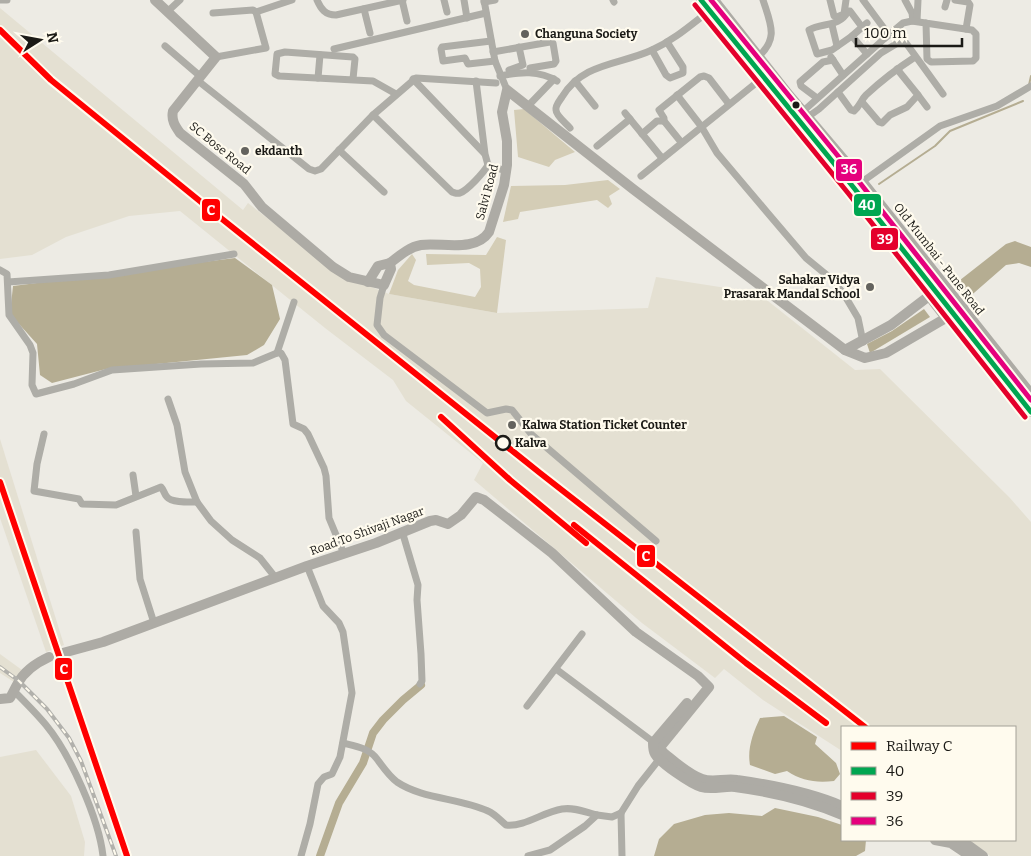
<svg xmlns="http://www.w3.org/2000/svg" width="1031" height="856" font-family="Bitter,serif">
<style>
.built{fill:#e4e0d2}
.forest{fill:#d4cdb6}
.water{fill:#b5ad92}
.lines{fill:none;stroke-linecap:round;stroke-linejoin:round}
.stream{stroke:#b5ad92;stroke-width:2}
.canal{stroke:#b5ad92;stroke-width:8}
.street{stroke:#aeada7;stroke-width:7}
.secondary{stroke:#adaba5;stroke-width:10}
.rail-casing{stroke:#b2b1ac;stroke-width:4}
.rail{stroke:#fffbee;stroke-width:2;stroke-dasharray:5.5;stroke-linecap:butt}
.bus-1-casing{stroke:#fffbee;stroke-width:9}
.bus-2-casing{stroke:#fffbee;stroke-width:9}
.bus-3-casing{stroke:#fffbee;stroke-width:9}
.bus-1{stroke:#00a651;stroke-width:5}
.bus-2{stroke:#e4002b;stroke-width:5}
.bus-3{stroke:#e5007d;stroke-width:5}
.rail-1-casing{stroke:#fffbee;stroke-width:10}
.rail-1{stroke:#f00;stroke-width:6}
.poi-dot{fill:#64635e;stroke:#fffbee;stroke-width:2}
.bus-dot{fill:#1b1a16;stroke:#fffbee;stroke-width:2}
.stop-dot{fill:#fffbee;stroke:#1b1a16;stroke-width:2.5}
.labels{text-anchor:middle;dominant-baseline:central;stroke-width:4.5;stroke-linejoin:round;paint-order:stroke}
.poi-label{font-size:12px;font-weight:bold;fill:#1b1a16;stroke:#fffbee;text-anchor:start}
.street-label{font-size:12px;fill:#1b1a16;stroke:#fffbee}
.stop-label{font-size:12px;font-weight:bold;fill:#1b1a16;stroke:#fffbee;text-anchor:start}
.line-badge{stroke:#fffbee;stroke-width:2}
.badge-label{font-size:14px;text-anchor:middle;font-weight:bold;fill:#fff}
</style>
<rect width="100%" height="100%" fill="#edebe4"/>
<g class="built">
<polygon points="0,8 243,210 248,203 337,273 389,294 497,313 648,308 656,277 758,293 855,370 880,369 1010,498 1031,522 1031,856 990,856 969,840 1015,840 1015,727 842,727 842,751 763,700 724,669 715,678 642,623 474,480 483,463 406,401 393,380 325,328 180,211 129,216 66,237 32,255 0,259"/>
<polygon points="0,439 64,645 46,652 0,518"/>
<polygon points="0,654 22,670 14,682 0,673"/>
<polygon points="36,750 71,796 85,842 84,856 0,856 0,757"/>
</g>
<g class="forest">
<polygon points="524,109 575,152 555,160 549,167 518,157 514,110"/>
<polygon points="608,180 620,189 609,196 612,204 608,208 597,200 520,212 518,219 503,222 511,186 565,185"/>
<polygon points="497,237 506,240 497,313 389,294 398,270 412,254 416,260 408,281 414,285 475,297 481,287 480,269 469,263 427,265 426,254 486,255"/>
</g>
<g class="water">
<polygon points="1015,241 1031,247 1031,267 1019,263 1006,265 967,299 955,284 1006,244"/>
<polygon points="235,258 272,285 280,319 264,345 247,355 106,369 52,383 40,375 37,344 10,314 13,286"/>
<polygon points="924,309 930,317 870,353 867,344 892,331"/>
<path d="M784,716L817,737L815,744L836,763L840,774L834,781C816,783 802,781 787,771L775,774L750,765C747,749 753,733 760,718Z"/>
<polygon points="775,808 818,817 842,825 842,840 866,840 865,851 856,856 654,856 659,839 674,824 705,815 729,813 762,816"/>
</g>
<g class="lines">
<g class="stream">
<polyline points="1029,85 1031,76"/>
<polyline points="879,184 935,146 950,131 1023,101"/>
</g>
<polyline class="canal" points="320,856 339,803 363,763 373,733 383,720 403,700 421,685"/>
<g class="street">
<polyline points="0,0 7,0"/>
<path d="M317,0C321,9 325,15 336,15L403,0"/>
<polyline points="402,0 407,21"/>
<polyline points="444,0 447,12"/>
<polyline points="464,0 467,18"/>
<polyline points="484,0 495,61 507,90"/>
<polyline points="613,0 614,2"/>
<polyline points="830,0 834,16 837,17 844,14 846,0"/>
<polyline points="863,0 889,35"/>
<polyline points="905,0 912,13 913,21"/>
<polyline points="955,0 968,2 970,5 966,29"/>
<polyline points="484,2 495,0"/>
<polyline points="945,7 947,0"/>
<polyline points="364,9 370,33"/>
<polyline points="167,12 180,0"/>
<polyline points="213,13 253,10 256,12 292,0"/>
<polyline points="917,21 918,0"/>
<polyline points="867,23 852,36 867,54"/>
<polyline points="832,25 837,46"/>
<path d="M852,36L832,50L817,54L809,30C822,22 839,28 848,11H850L862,27"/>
<polyline points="491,41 442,47 441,49 443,61 465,58 468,64 495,61"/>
<polyline points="165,46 200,76"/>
<polyline points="334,49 486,13"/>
<polyline points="652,50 666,75 670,78 683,73 683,67 667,42"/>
<polyline points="493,52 550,42 553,43 556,61 554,64 530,68"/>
<polyline points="216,57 266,48 256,12"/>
<polyline points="831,57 843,75"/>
<path d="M757,58C779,39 771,25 763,0"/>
<polyline points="509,70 523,65 519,47"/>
<path d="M500,76C520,72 539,70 557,81"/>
<polyline points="318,78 320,55"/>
<polyline points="353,79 355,59 353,57 285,52 277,54 275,74 279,76 373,81 396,94"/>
<polyline points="413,79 484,153"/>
<path d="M197,80L309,169L315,171L321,169L373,115L452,192C456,193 456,194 460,193C468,190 484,172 488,165L485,154L476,81"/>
<polyline points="575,81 595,106"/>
<path d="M838,92L851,110L854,111C860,106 861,100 866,95C881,81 898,68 915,57"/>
<polyline points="677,95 701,126 717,153 766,211 806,258 834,281 845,296 858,318 863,342"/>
<polyline points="918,95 927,107"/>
<polyline points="817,98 801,86 800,82 823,62 833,60"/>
<polyline points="862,102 879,122 882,123 890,115 907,107 918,95 897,69"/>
<polyline points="528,106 554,79"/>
<polyline points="625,113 662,158"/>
<polyline points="800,114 884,39 903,23 912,21 972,30 976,34 976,58 973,61 931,62 927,59 926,23"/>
<polyline points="373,115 416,78 496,83"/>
<polyline points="805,119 819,109 881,53 901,41 906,43 943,94"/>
<path d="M570,128C567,124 556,116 556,110C555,106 560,100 562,97C583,62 620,65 652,50C676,39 693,23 713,8"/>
<polyline points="642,134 657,121 664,121"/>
<polyline points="681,142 664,121 664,118 659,110 700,77 704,76 709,78 729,104"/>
<polyline points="597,146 630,119"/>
<polyline points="339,150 384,192"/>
<polyline points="488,165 506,171"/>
<polyline points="641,176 766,75"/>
<polyline points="859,184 940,126 997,106 1031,86"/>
<polyline points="0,270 7,274 9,315 30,345 33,353 32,385 36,394 74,384 112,370 201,364 253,363 277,353 281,353 285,360 293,424 304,429 308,434 324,468 326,476 329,518 344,554"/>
<polyline points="8,282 109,275 234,254"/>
<polyline points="384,285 380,298 377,325 384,335 487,413 506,409 512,410 532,435 656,541"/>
<polyline points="277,353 294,302"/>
<polyline points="168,399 177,425 185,472 197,502 211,521 232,540 260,558 275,577"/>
<path d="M44,434L37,464L34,491L79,499L82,504L116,505L161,487C164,490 164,494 167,497C172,503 189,502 197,502"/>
<polyline points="133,475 136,496"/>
<polyline points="402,531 418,585 417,600 421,654 422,681 420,684"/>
<polyline points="136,532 140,579 154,623"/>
<polyline points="556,669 656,744"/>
<path d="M14,691C25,702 36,713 46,725C70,754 99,819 103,856"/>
<polyline points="527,706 582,634"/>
<path d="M343,743C355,746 369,748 377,759C383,767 389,776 397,782C422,799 460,798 488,811C495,814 500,820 506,825C525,827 543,812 562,809C574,807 585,812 597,815"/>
<polyline points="301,856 310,824 318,784 324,777 332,774 340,757 352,693 343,632 339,623 323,606 307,566"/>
<polyline points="528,856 550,850 585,826 597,815 612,817 621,813"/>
<polyline points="622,856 621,813 638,786 661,757"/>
</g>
<g class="secondary">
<path d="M155,0L216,57L173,111C171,120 175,126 180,133L244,184L262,207L333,267L349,277L384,285L391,269L390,263C399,256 409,247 421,245C441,242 475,253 489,232L504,185L507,165V141L502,112L507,90L633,189L845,350L865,358L886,353L963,308"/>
<polyline points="701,0 854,188 1031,412"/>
<polyline points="714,0 789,95 862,181 1031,394"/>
<polyline points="368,282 378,266 390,263"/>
<polyline points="845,350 891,325 929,296 946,318"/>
<path d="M59,654L103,642L307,566L376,543L430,521L436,520L448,524L461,515L476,497L484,500L552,553L636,632L698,676L709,687L661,746V750L664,753C675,762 688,774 702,779C713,783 725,778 737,780C773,785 809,792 842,806"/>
<path d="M0,699L10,698C13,693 15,688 18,683C25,670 36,663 49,657"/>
<path d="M687,703L653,743C653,747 653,751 655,754C660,763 691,784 701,787C712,790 724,786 735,787C772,792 808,800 842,815"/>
<polyline points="935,840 951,843 970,856"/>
<polyline points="961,840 983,856"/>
</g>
<g class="rail-casing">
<polyline id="rail" points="0,667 19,681 47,709 69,738 81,761 116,856"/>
</g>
<use href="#rail" class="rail"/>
<g class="bus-1-casing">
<polyline id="bus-1" points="701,0 854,188 1031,412"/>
</g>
<g class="bus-2-casing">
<polyline id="bus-2" points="695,5 848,193 1025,417"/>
</g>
<g class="bus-3-casing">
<polyline id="bus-3" points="711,0 860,183 1031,400"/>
</g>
<use href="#bus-1" class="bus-1"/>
<use href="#bus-2" class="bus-2"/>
<use href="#bus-3" class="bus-3"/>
<g class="rail-1-casing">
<g id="rail-1">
<polyline points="0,30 51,80 217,215 540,473 865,727"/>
<polyline points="441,417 510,480 586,543"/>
<polyline points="0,482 127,856"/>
<polyline points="574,525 746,663 826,723"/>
</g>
</g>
<use href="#rail-1" class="rail-1"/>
</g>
<g class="poi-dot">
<circle cx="525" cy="34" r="5"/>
<circle cx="245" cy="151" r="5"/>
<circle cx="870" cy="287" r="5"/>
<circle cx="512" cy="425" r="5"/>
</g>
<circle class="bus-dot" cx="796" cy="105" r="4.5"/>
<circle class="stop-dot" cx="503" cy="443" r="7"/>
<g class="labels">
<g class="poi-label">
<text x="535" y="34">Changuna Society</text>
<text x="255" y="151">ekdanth</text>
<text x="860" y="280" text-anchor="end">Sahakar Vidya<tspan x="860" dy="14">Prasarak Mandal School</tspan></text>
<text x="522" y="425">Kalwa Station Ticket Counter</text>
</g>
<g class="street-label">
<text transform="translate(220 148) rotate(39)">SC Bose Road</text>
<text transform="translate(487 192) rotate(-75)">Salvi Road</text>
<text transform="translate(939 259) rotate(52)">Old Mumbai - Pune Road</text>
<text transform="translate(367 531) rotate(-20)">Road To Shivaji Nagar</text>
</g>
<g class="stop-label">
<text x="515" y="443">Kalva</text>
</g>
</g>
<g class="line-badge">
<rect x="835" y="158" width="28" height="24" rx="5" fill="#e5007d"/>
<rect x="853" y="193" width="29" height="24" rx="5" fill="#00a651"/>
<rect x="201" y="198" width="20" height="24" rx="5" fill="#f00"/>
<rect x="870" y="227" width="29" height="24" rx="5" fill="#e4002b"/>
<rect x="636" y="544" width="20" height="24" rx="5" fill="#f00"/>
<rect x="54" y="657" width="19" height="24" rx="5" fill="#f00"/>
</g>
<g class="badge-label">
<text x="849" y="174">36</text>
<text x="867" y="210">40</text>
<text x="211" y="215">C</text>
<text x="885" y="244">39</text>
<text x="646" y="561">C</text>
<text x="64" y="674">C</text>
</g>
<rect x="841" y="726" width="175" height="115" fill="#fffbee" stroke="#a4a198"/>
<rect x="851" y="742" width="25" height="8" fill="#ff0000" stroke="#a4a198"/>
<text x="886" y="751" font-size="15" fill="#1b1a16">Railway C</text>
<rect x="851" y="767" width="25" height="8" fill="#00a651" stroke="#a4a198"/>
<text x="886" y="776" font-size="15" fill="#1b1a16">40</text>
<rect x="851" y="792" width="25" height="8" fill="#e4002b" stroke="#a4a198"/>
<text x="886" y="801" font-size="15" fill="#1b1a16">39</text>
<rect x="851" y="817" width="25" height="8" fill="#e5007d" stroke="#a4a198"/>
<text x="886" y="826" font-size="15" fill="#1b1a16">36</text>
<g transform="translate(40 40) rotate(79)" stroke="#fffbee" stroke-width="4" paint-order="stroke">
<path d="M0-4L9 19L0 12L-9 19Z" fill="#1b1a16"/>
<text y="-8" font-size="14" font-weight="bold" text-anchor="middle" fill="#1b1a16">N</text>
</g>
<path d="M856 38v8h106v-8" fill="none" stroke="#1b1a16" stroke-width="2.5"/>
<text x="864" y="38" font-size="15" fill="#1b1a16" stroke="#fffbee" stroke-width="4" paint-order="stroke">100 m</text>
</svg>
